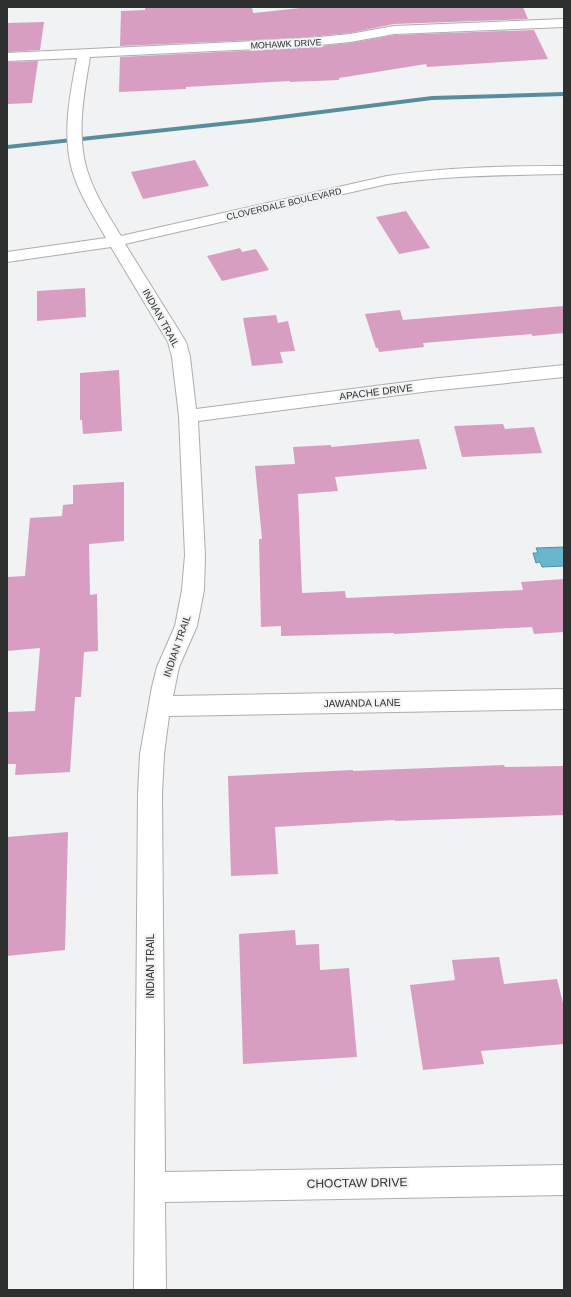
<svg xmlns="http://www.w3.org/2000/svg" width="571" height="1297" font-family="Helvetica,sans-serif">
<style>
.water{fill:#69b6cd;stroke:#578e9e}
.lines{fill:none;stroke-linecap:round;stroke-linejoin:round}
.stream{fill:#578e9e;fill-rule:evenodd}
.building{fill:#d79ec2}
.minor-casing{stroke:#adadae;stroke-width:2}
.minor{fill:#fff;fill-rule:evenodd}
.labels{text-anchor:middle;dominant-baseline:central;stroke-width:4;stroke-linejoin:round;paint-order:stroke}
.far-street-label{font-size:9px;fill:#2e2f2f;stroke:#f1f2f3}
.street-label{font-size:10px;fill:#2e2f2f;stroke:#f1f2f3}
.near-street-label{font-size:12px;fill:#2e2f2f;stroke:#f1f2f3}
</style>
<rect width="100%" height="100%" fill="#f1f2f3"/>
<polygon class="water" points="564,547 564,566 542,567 540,562 536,563 533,553 538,553 536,548"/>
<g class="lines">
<polygon class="stream" points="564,92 564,96 432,100 258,122 7,149 7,145 258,118 432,96"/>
</g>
<g class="building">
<polygon points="145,7 252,7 253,13 310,7 523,7 528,19 394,24 350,33 299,38 120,46 121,11 145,10"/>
<polygon points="44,22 40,50 7,52 7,23"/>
<polygon points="534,30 548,59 427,67 426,64 339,78 339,80 290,82 290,81 186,87 186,89 119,92 120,57 299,48 350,43 394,35"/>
<polygon points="38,61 32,103 7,104 7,62"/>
<polygon points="195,160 209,186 143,199 131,172"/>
<polygon points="406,211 430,248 399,254 376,217"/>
<polygon points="240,248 242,252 256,249 269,270 222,281 207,256"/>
<polygon points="85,288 86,317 37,321 37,291"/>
<polygon points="564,306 564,333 532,336 532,334 423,343 424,347 379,352 378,348 376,348 365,314 400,310 403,320"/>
<polygon points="276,315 278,323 288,321 295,351 280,352 283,363 252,366 243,318"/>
<polygon points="119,370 122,431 83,434 82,420 80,420 80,373"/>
<polygon points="503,424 505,429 534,427 542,453 462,457 454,426"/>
<polygon points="419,439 427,469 335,477 338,491 298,494 302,593 345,591 346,598 523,590 521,582 564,579 564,632 534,634 532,627 394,634 394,633 281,636 281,626 261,627 259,539 262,539 255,466 295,464 293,447 331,445 331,447"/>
<polygon points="124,482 124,541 89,544 90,595 97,594 98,651 84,652 81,697 75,697 70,772 15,775 16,764 7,764 7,712 35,711 40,648 7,651 7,577 25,576 30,518 62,516 63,505 73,504 73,485"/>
<polygon points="504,765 505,767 564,766 564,815 395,821 395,820 275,827 278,874 231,876 228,776 353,770 353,771"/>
<polygon points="68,832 65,950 7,956 7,837"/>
<polygon points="295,930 296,945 319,944 320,970 349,968 357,1057 243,1064 239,934"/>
<polygon points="499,957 504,984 557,979 564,1007 564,1044 481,1051 484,1064 423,1070 410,985 455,980 452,960"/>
</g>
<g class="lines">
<g class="minor-casing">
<path id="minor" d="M564,19V27L394,34L350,42L299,47L90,57C84,94 76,133 87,170C94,193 108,215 121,236L387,176C446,167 504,166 564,166V174C504,175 446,176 387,184L125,244L186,342L190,357L196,409L430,379L564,365V377L430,391L198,421L205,555L204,590L197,626L179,667L173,696L564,689V709L169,716L164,754L162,794L165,1172L564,1165V1195L165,1202L166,1290H134L138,794L140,754L152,687L157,667L175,626L182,590L185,555L179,416L172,357L168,342L111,247L7,262V252L106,238C94,217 79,194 72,170C62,133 70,94 77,58L7,61V53L299,39L350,34L394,26Z"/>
</g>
<use href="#minor" class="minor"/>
</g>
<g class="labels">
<g class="far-street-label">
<text transform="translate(286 44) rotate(-3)">MOHAWK DRIVE</text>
<text transform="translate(284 204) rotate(-13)">CLOVERDALE BOULEVARD</text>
</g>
<g class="street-label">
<text transform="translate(161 318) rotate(61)">INDIAN TRAIL</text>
<text transform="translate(376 392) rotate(-7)">APACHE DRIVE</text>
<text transform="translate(177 646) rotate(-71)">INDIAN TRAIL</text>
<text transform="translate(362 703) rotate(-1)">JAWANDA LANE</text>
<text transform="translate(150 966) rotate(-90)">INDIAN TRAIL</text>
</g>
<g class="near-street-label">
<text transform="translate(357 1183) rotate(-1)">CHOCTAW DRIVE</text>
</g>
</g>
<rect width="571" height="1297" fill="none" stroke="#2e2f2f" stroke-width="16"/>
</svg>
